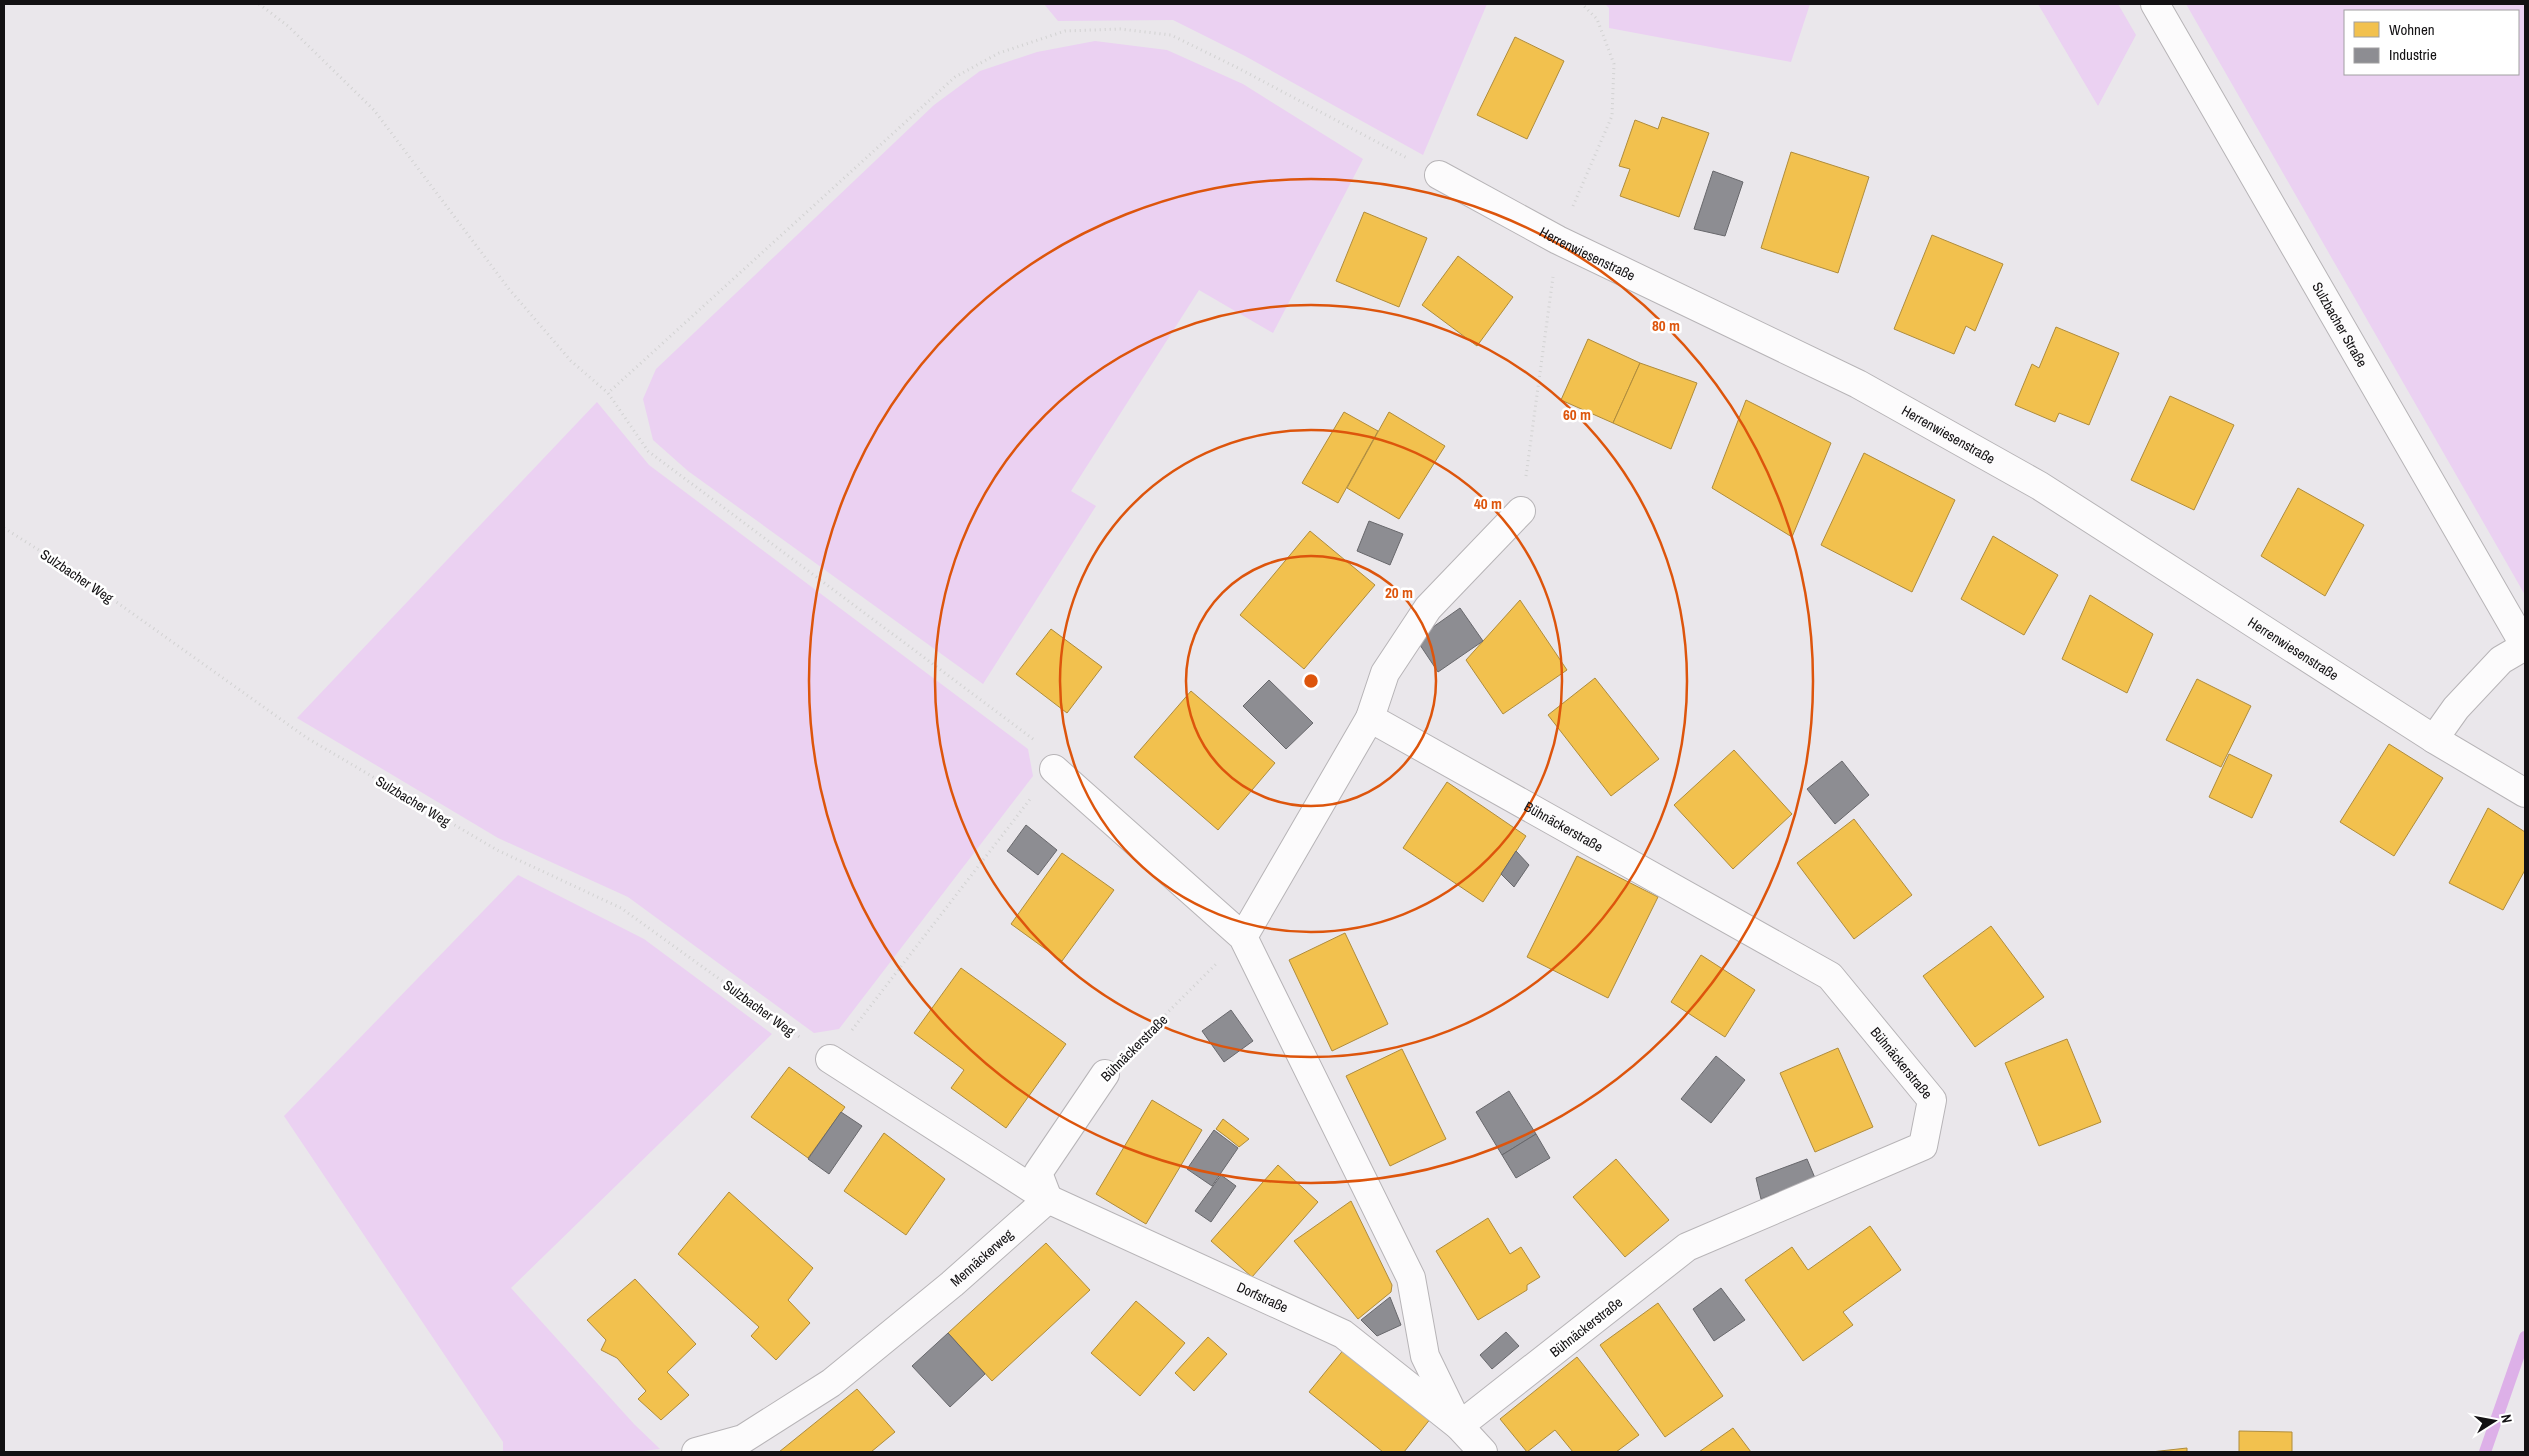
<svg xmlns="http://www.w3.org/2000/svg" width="2529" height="1456" font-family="'Archivo Narrow',sans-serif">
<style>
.green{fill:#ebd1f2;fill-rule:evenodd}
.homes{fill:#f2c14e;stroke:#af8c3c}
.industry{fill:#8d8d92;stroke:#68686c}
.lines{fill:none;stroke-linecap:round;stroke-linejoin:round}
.stream{stroke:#ddb0e8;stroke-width:12}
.street-casing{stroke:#b7b4b7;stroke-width:30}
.secondary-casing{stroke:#b7b4b7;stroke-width:30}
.path{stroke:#d2d2d2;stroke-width:3;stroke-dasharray:1 4;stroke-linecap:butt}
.street{stroke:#fcfbfc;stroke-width:28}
.secondary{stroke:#fcfbfc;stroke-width:28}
.ring{fill:none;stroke:#dd550c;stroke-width:2.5}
.labels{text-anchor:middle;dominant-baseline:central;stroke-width:5;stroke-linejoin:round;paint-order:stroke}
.street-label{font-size:14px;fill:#131113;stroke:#fff}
.centre{fill:#dd550c;stroke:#fff;stroke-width:2.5}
.ring-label{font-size:15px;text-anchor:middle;font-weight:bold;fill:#dd550c;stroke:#fff;stroke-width:5;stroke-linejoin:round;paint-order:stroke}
</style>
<rect width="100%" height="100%" fill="#eae7eb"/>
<g class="green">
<polygon points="1044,4 1487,4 1423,155 1245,56 1173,20 1058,21"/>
<polygon points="1605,4 1810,4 1791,62 1609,28 1609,8"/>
<polygon points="2038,4 2118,4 2136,35 2098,106"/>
<path d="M2186,4H2525V595ZM2518,11V74H2345V11Z"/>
<polygon points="1095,41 1167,50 1243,84 1363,159 1273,333 1199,290 1071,491 1096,506 983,684 688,471 653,440 643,399 656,369 934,105 980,71 1037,52"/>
<polygon points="597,402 649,465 1028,749 1033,776 839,1029 814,1033 628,897 498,838 297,718"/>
<polygon points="518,875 644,939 772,1034 511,1288 634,1424 660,1449 635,1452 503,1452 503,1442 284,1116"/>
</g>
<g class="homes">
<polygon points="1515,37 1564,61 1527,139 1477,115"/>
<polygon points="1662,117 1709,133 1679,217 1620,196 1630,169 1619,166 1635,120 1658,129"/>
<polygon points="1791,152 1869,177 1838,273 1761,248"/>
<polygon points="1364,212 1427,238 1399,307 1336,281"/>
<polygon points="1932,235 2003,264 1975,331 1966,326 1954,354 1894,329"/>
<polygon points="1458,256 1513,297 1477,346 1422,305"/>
<polygon points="2056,327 2119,353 2089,425 2059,413 2055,422 2015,405 2032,364 2039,368"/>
<polygon points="1588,339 1640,363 1613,423 1561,400"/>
<polygon points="1640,363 1697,383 1671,449 1613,423"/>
<polygon points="2170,396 2234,425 2194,510 2131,480"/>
<polygon points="1746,400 1831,443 1792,537 1712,488"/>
<polygon points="1344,412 1378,431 1338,503 1302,483"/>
<polygon points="1389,412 1445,446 1399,519 1347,488"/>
<polygon points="1864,453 1955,500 1912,592 1821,545"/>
<polygon points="2298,488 2364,525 2325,596 2261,556"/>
<polygon points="1310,531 1375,585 1304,669 1240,615"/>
<polygon points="1993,536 2058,575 2024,635 1961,599"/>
<polygon points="2090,595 2153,634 2127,693 2062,659"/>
<polygon points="1520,600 1567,670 1503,714 1466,660"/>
<polygon points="1051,629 1102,667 1067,713 1016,674"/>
<polygon points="1595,678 1659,759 1611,796 1548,715"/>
<polygon points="2197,679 2251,706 2221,767 2166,740"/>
<polygon points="1191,691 1275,763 1218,830 1134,757"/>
<polygon points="2389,744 2443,778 2394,856 2340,822"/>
<polygon points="1734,750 1792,814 1733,869 1674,805"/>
<polygon points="2229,754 2272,775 2252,818 2209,797"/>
<polygon points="1447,782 1526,836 1483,902 1403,848"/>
<polygon points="2488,808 2525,832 2525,870 2503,910 2449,883"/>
<polygon points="1854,819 1912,895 1854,939 1797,863"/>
<polygon points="1062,853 1114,890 1062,961 1011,924"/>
<polygon points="1577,856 1658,897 1608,998 1527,957"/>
<polygon points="1991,926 2044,997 1975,1047 1923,976"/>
<polygon points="1345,933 1388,1024 1332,1051 1289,960"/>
<polygon points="1701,955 1755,990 1725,1037 1671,1002"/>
<polygon points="961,968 1066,1044 1006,1128 951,1088 964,1070 914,1033"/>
<polygon points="2067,1039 2101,1122 2039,1146 2005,1063"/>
<polygon points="1838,1048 1873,1127 1815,1152 1780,1073"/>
<polygon points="1402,1049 1446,1139 1390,1166 1346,1076"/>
<polygon points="789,1067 845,1107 808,1158 751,1117"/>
<polygon points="1152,1100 1202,1130 1146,1224 1096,1194"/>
<polygon points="1223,1119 1249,1139 1239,1147 1228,1138 1216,1129"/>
<polygon points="884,1133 945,1179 906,1235 844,1191"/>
<polygon points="1616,1159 1669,1220 1625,1257 1573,1197"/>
<polygon points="1278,1165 1318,1202 1252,1277 1211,1241"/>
<polygon points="729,1192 813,1268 788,1300 810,1323 776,1360 751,1336 759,1327 678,1254"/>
<polygon points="1351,1201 1392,1285 1391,1292 1358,1319 1294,1241"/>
<polygon points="1488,1218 1510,1254 1521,1247 1540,1277 1527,1285 1527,1290 1478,1320 1436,1251"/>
<polygon points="1870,1226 1901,1270 1843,1312 1853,1325 1803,1361 1745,1280 1792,1247 1808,1270"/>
<polygon points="1046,1243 1090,1290 992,1381 948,1333"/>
<polygon points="635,1279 696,1344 667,1372 689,1395 661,1420 638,1399 646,1391 617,1358 601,1350 606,1340 587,1320"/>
<polygon points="1136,1301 1185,1343 1140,1396 1091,1353"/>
<polygon points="1658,1303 1723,1396 1665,1437 1600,1345"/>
<polygon points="1208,1337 1227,1354 1194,1391 1175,1373"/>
<polygon points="1345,1348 1431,1418 1404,1452 1383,1452 1309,1392"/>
<polygon points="1577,1357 1639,1435 1616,1452 1573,1452 1555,1430 1527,1452 1500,1419"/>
<polygon points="857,1389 895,1432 871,1452 779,1452"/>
<polygon points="1733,1428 1751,1452 1699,1452"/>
<polygon points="2239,1431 2292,1432 2292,1452 2239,1452"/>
<polygon points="2187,1448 2187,1452 2151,1452"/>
</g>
<g class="industry">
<polygon points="1713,171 1743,182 1725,236 1694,229"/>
<polygon points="1369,521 1403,534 1390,565 1357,551"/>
<polygon points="1460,608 1483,641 1438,672 1416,639"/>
<polygon points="1269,680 1313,723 1286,749 1243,706"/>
<polygon points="1842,761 1869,795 1835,824 1807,789"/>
<polygon points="1026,825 1057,850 1038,875 1007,851"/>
<polygon points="1516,851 1529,865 1514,887 1501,874"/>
<polygon points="1231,1010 1253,1041 1224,1062 1202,1031"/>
<polygon points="1716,1056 1745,1080 1711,1123 1681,1099"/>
<polygon points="1509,1091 1536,1134 1502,1155 1476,1112"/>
<polygon points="841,1112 862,1126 829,1174 808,1159"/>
<polygon points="1214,1130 1238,1148 1212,1186 1187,1169"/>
<polygon points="1536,1134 1550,1158 1516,1178 1502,1155"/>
<polygon points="1807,1159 1815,1178 1761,1199 1756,1178"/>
<polygon points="1221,1175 1236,1186 1211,1222 1195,1211"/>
<polygon points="1721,1288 1745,1320 1714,1341 1693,1309"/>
<polygon points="1390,1297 1401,1325 1377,1336 1361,1320"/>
<polygon points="1506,1332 1519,1346 1492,1369 1480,1355"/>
<polygon points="948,1333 985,1374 950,1407 912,1366"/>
</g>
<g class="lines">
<polyline class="stream" points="2485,1452 2525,1337"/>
<g class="street-casing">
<g id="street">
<path id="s1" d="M1439,175L1558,240L1858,384L2040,486L2434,739L2456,708L2501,660L2525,646"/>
<polyline points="1370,718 1385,673 1428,608 1521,511"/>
<polyline points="2434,739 2525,793"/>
<path id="s2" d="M1054,769L1243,937L1370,718L1830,976L1932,1100L1923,1146L1687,1247L1459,1426L1425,1356L1411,1278L1243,937"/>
<path id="s3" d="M830,1059L1048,1199L1343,1334L1459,1426L1483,1452"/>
<polyline points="1048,1199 1038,1173 1105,1074"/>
<path id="s4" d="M696,1452L743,1439L831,1383L952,1284L1048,1199"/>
</g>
</g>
<g class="secondary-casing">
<g id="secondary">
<path id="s5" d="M2155,4L2525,646"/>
</g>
</g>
<g class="path">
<polyline points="259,4 288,26 374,110 509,289 571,361 608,393"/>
<polyline points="1573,206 1612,116 1614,64 1597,19 1582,4"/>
<polyline points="1526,476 1553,277"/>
<polyline points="4,528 80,576 307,738 497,850 621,908 801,1038"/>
<polyline points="1033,739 648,451 608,393 955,77 999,53 1065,31 1120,29 1171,35 1238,68 1407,158"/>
<polyline points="852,1030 1031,798"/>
<polyline points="1130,1050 1216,964"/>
</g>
<use href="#street" class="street"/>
<use href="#secondary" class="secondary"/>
</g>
<g class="ring">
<circle cx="1311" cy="681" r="125"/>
<circle cx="1311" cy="681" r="251"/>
<circle cx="1311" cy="681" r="376"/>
<circle cx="1311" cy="681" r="502"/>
</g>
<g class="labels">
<g class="street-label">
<text stroke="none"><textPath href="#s1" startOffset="168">Herrenwiesenstraße</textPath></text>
<text stroke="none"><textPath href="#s5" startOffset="370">Sulzbacher Straße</textPath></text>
<text stroke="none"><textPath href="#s1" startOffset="572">Herrenwiesenstraße</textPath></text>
<text transform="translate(77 576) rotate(34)">Sulzbacher Weg</text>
<text stroke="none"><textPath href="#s1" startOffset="978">Herrenwiesenstraße</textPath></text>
<text transform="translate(413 801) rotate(31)">Sulzbacher Weg</text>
<text stroke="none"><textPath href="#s2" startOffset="728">Bühnäckerstraße</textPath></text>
<text transform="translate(759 1008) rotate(36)">Sulzbacher Weg</text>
<text transform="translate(1134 1048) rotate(-45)">Bühnäckerstraße</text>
<text stroke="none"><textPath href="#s2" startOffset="1146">Bühnäckerstraße</textPath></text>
<text stroke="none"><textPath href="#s4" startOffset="349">Mennäckerweg</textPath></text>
<text stroke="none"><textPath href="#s3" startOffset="495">Dorfstraße</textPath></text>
<text transform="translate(1586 1327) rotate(-38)">Bühnäckerstraße</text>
</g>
</g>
<circle cx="1311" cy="681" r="8" class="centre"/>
<g class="ring-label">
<text x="1666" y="331">80 m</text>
<text x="1577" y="420">60 m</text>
<text x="1488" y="509">40 m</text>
<text x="1399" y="598">20 m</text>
</g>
<rect width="2529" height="1456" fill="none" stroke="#131113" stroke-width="10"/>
<rect x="2344" y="10" width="175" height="65" fill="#ffffff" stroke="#a1a0a1"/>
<rect x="2354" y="22" width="25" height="15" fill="#f2c14e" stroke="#a1a0a1"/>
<text x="2389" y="35" font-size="15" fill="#131113">Wohnen</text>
<rect x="2354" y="48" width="25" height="15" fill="#8d8d92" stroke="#a1a0a1"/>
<text x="2389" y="60" font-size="15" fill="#131113">Industrie</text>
<g transform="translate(2494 1421) rotate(79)" stroke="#ffffff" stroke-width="4" paint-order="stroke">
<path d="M0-4L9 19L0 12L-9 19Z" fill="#131113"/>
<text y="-8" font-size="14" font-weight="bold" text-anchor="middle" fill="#131113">N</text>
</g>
</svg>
